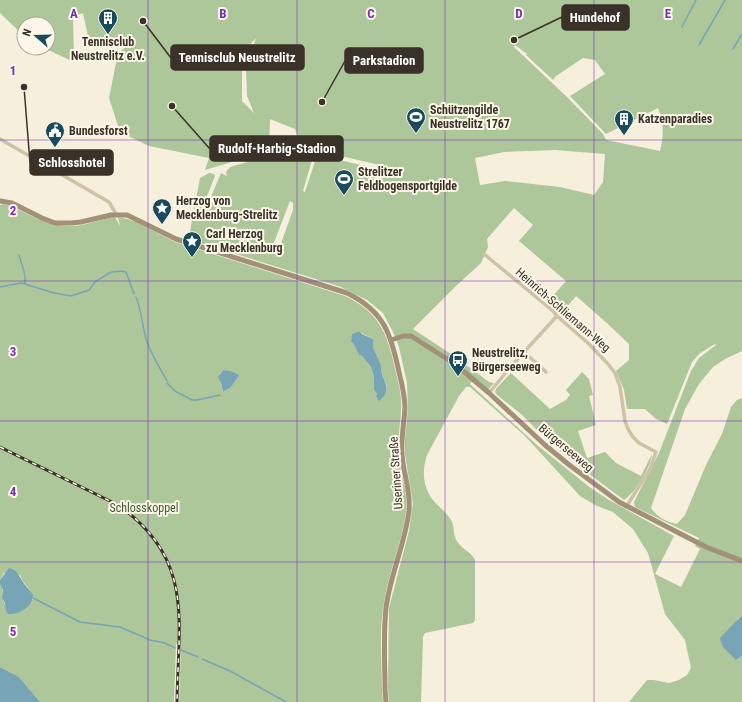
<svg xmlns="http://www.w3.org/2000/svg" width="742" height="702" font-family="'Roboto Condensed',sans-serif">
<style>
.green{fill:#adc69a;fill-rule:evenodd}
.water{fill:#78a5b5}
.lines{fill:none;stroke-linecap:round;stroke-linejoin:round}
.stream{stroke:#78a5b5;stroke-width:1.5}
.street{stroke:#cec2a6;stroke-width:3.5}
.secondary{stroke:#a29177;stroke-width:5}
.rail-casing{stroke:#3a3228;stroke-width:3}
.rail{stroke:#fcf7e9;stroke-width:1.5;stroke-dasharray:4.5;stroke-linecap:butt}
.grid{fill:none;stroke:#7b2cbf;stroke-width:1;stroke-opacity:0.55}
.labels{text-anchor:middle;dominant-baseline:central;stroke-width:4;stroke-linejoin:round;paint-order:stroke}
.poi-label{font-size:12px;font-weight:bold;fill:#3a3228;stroke:#fcf7e9;text-anchor:start}
.street-label{font-size:12px;fill:#3a3228;stroke:#fcf7e9}
.park-label{font-size:12px;fill:#3d5b29;stroke:#fcf7e9}
.grid-label{font-size:13px;text-anchor:middle;font-weight:bold;fill:#7b2cbf;stroke:#fcf7e9;stroke-width:4;stroke-linejoin:round;paint-order:stroke}
.leader{fill:none;stroke:#3a3228;stroke-width:1.5}
.callout-dot{fill:#3a3228;stroke:#fcf7e9;stroke-width:1.5}
.callout{fill:#3a3228;stroke:#3a3228;stroke-width:1.5}
.callout-label{font-size:13px;text-anchor:middle;font-weight:bold;fill:#fff}
</style>
<rect width="100%" height="100%" fill="#f5efdc"/>
<g class="green">
<path d="M0,0H742V351L725,359L713,367L699,384L685,409L651,508C656,516 668,523 677,524L685,515L706,465L722,434L731,407L737,400L742,398V615L737,619L736,660L742,656V702H629L647,680H654L669,683L679,680L687,675L691,668L685,640L665,614L648,553L633,529L613,512L597,506L580,496L525,436L470,387H466L459,396L427,455C423,467 422,482 429,494C434,504 445,510 451,520C456,528 451,536 460,545C465,551 471,552 475,560V620L473,623L425,633L423,637L421,702H389L388,690L389,608L409,531L413,504L405,454V439L408,409L407,383L399,347L394,334L383,313L367,300L341,287L191,240L189,237L200,178L209,173L214,174L215,176L199,216L202,218L221,173L227,176L226,172L230,167L282,152L300,150L304,156L312,160L303,191L305,192L317,155L392,172L397,169L302,147L295,129L270,119L269,151L205,170L209,158L149,146L120,132L109,98L118,53L126,47L90,46L83,13L73,17L74,62L44,48H48V24H24V36L0,13ZM616,4L618,6C611,13 605,22 594,23C589,23 583,21 578,24L577,22C584,18 588,21 596,20C604,19 611,10 616,4ZM256,38L246,67L247,96L254,113L242,101V60L244,51ZM515,45L527,54L526,55L553,80L556,76L583,58L595,60L605,74L570,96L606,134L658,108C664,122 664,136 660,151L606,140L603,134L568,98L514,47ZM555,150L605,154L603,182L594,195L560,187L505,181L480,185L475,158L504,152ZM290,201L293,203V210L279,249L273,245ZM514,208L533,225L519,241L566,281L546,304L560,315L576,296L608,324L629,344V360L616,371L624,390L627,409H645L656,419L667,424L692,362L700,353L715,344L716,345L699,358L691,371L659,453L634,502L635,507L699,538L695,546L700,549L681,587L655,574L674,536L609,500L588,486L537,445L470,384L472,381L486,392L494,383L489,382L451,354L413,329L456,286L481,263L488,247L487,239Z"/>
<path d="M4,204L11,206C34,217 55,230 82,225C93,223 104,218 115,217L120,226L118,217L127,219L136,222L175,242L345,296C381,313 388,336 396,373C399,385 402,397 401,409C401,424 397,439 398,454C400,473 408,492 406,511C402,544 387,575 383,609C379,635 382,664 382,690L383,702H179L181,645L176,644L174,702H40L19,677L0,667V584C5,591 1,594 3,600C5,605 8,610 12,614C21,612 30,607 33,598C32,589 23,584 20,575L4,573L0,580V205ZM358,331L373,339V347L381,365L380,368L384,379L387,386L386,393L379,400L376,398L377,394L374,385V377L371,367L362,356L359,355L353,343L351,342L352,337ZM223,370L238,374L239,376L231,387L223,392L219,375Z"/>
<path d="M582,372L589,379L593,395L589,396L596,425L578,431L587,458L605,452L616,463L641,476L652,454C651,467 635,493 624,500L580,467L546,439L521,414L497,395L495,392L496,389L511,373L550,409L566,400L570,395L566,390Z"/>
</g>
<g class="water">
<path d="M359,331L362,334L373,339V347L381,365C379,379 396,388 379,401L376,397L377,394L374,389V377L371,367L362,356L359,355L353,343L351,342L352,334Z"/>
<polygon points="223,370 230,371 238,374 239,376 231,387 223,392 221,383 218,377"/>
<path d="M9,568C19,570 20,580 27,587C29,590 31,591 33,595C33,607 19,615 8,614L6,611L5,603L2,598L3,590L0,584V580Z"/>
<polygon points="742,615 742,656 736,660 723,647 720,638"/>
<polygon points="0,667 19,677 40,702 0,702"/>
</g>
<g class="lines">
<g class="stream">
<polyline points="682,27 696,0"/>
<polyline points="699,45 725,0"/>
<polyline points="733,49 742,34"/>
<polyline points="19,255 25,275 25,284"/>
<polyline points="0,287 21,283 25,284 54,293 71,296 89,290 95,282 106,275 112,272 122,271 126,272 134,294"/>
<path d="M136,297C142,311 142,327 147,342C152,356 160,368 167,381"/>
<polyline points="167,383 175,391 192,400 197,400 220,395"/>
<polyline points="33,598 80,622 120,627 150,640 165,643 175,648"/>
<polyline points="181,650 198,657"/>
<polyline points="202,659 230,671 286,702"/>
</g>
<g class="street">
<polyline points="0,139 109,202 116,214"/>
<polyline points="484,254 553,311 557,316 589,344 608,364 615,373 620,387 625,421 628,429 633,437 639,443 656,452 650,469 626,507"/>
<polyline points="524,352 546,372"/>
<polyline points="489,393 514,363 557,316"/>
</g>
<g class="secondary">
<path d="M0,201L12,203L42,218L55,223H71L81,222L111,215H127L176,239L347,293C384,311 391,334 399,372C402,384 405,396 405,408C404,424 401,438 402,454C403,473 411,491 409,511C405,544 390,575 386,608C383,635 385,663 385,690L386,702"/>
<polyline points="391,340 403,336 411,336 455,364 489,393 545,445 568,464 619,502 706,547 742,561"/>
</g>
<g class="rail-casing">
<path id="rail" d="M0,447L118,505C195,559 178,621 177,702"/>
</g>
<use href="#rail" class="rail"/>
</g>
<path class="grid" d="M148,0V702M297,0V702M445,0V702M594,0V702M0,140H742M0,281H742M0,421H742M0,562H742"/>
<defs>
<g id="building-pin" transform="scale(1)"><path d="M0 17L-7.5 6A9.5 9.5 0 1 1 7.5 6Z" fill="#194b60" stroke="#fcf7e9"/><path d="M-4-6H4V6H1V3H-1V6H-4ZM-2.5-4.3h1.7v1.8h-1.7ZM.8-4.3h1.7v1.8H.8ZM-2.5-1h1.7V.8h-1.7ZM.8-1h1.7V.8H.8Z" fill="#fff"/></g>
<g id="stadium-pin" transform="scale(1)"><path d="M0 17L-7.5 6A9.5 9.5 0 1 1 7.5 6Z" fill="#194b60" stroke="#fcf7e9"/><path d="M0-5a6.5 5 0 1 0 0 10a6.5 5 0 1 0 0-10ZM-3.5-1.8h7v3.6h-7Z" fill="#fff"/></g>
<g id="civic-pin" transform="scale(1)"><path d="M0 17L-7.5 6A9.5 9.5 0 1 1 7.5 6Z" fill="#194b60" stroke="#fcf7e9"/><path d="M-.6-6.5H3V-4.5H.6V-3L4-1V1h2V6H-6V1h2V-1L-.6-3ZM-1.2 2.5V6h2.4V2.5Z" fill="#fff"/></g>
<g id="sight-pin" transform="scale(1)"><path d="M0 17L-7.5 6A9.5 9.5 0 1 1 7.5 6Z" fill="#194b60" stroke="#fcf7e9"/><path d="M0-6L1.8-2.2L6-1.7L2.9 1.2L3.7 5.4L0 3.3L-3.7 5.4L-2.9 1.2L-6-1.7L-1.8-2.2Z" fill="#fff"/></g>
<g id="bus-pin" transform="scale(1)"><path d="M0 17L-7.5 6A9.5 9.5 0 1 1 7.5 6Z" fill="#194b60" stroke="#fcf7e9"/><path d="M-5-6H5V4H4V6H2V4H-2V6H-4V4H-5ZM-3.5-4V0h7V-4ZM-3.5 1.2v1.5H-2V1.2ZM2 1.2v1.5H3.5V1.2Z" fill="#fff"/></g>
</defs>
<g fill-rule="evenodd">
<use href="#building-pin" x="108" y="18"/>
<use href="#stadium-pin" x="416" y="117"/>
<use href="#building-pin" x="624" y="119"/>
<use href="#civic-pin" x="55" y="131"/>
<use href="#stadium-pin" x="344" y="179"/>
<use href="#sight-pin" x="162" y="208"/>
<use href="#sight-pin" x="192" y="241"/>
<use href="#bus-pin" x="458" y="360"/>
</g>
<g class="labels">
<g class="poi-label">
<text x="108" y="42" text-anchor="middle">Tennisclub<tspan x="108" dy="14">Neustrelitz e.V.</tspan></text>
<text x="430" y="110">Schützengilde<tspan x="430" dy="14">Neustrelitz 1767</tspan></text>
<text x="638" y="119">Katzenparadies</text>
<text x="69" y="131">Bundesforst</text>
<text x="358" y="172">Strelitzer<tspan x="358" dy="14">Feldbogensportgilde</tspan></text>
<text x="176" y="201">Herzog von<tspan x="176" dy="14">Mecklenburg-Strelitz</tspan></text>
<text x="206" y="234">Carl Herzog<tspan x="206" dy="14">zu Mecklenburg</tspan></text>
<text x="472" y="353">Neustrelitz,<tspan x="472" dy="14">Bürgerseeweg</tspan></text>
</g>
<g class="street-label">
<text transform="translate(563 310) rotate(41)">Heinrich-Schliemann-Weg</text>
<text transform="translate(566 448) rotate(40)">Bürgerseeweg</text>
<text transform="translate(396 473) rotate(-94)">Useriner Straße</text>
</g>
<g class="park-label">
<text x="144" y="508">Schlosskoppel</text>
</g>
</g>
<g class="grid-label">
<text x="74" y="18">A</text>
<text x="223" y="18">B</text>
<text x="371" y="18">C</text>
<text x="519" y="18">D</text>
<text x="668" y="18">E</text>
<text x="13" y="75">1</text>
<text x="13" y="215">2</text>
<text x="13" y="356">3</text>
<text x="13" y="496">4</text>
<text x="13" y="636">5</text>
</g>
<path class="leader" d="M514 40L562 17M143 21L171 58M322 102L345 61M172 106L210 149M24 87L30 163"/>
<g class="callout-dot">
<circle cx="514" cy="40" r="4"/>
<circle cx="143" cy="21" r="4"/>
<circle cx="322" cy="102" r="4"/>
<circle cx="172" cy="106" r="4"/>
<circle cx="24" cy="87" r="4"/>
</g>
<g class="callout">
<rect x="562" y="5" width="67" height="25" rx="4"/>
<rect x="171" y="45" width="133" height="25" rx="4"/>
<rect x="345" y="48" width="78" height="25" rx="4"/>
<rect x="210" y="136" width="133" height="25" rx="4"/>
<rect x="30" y="150" width="83" height="25" rx="4"/>
</g>
<g class="callout-label">
<text x="595" y="22">Hundehof</text>
<text x="237" y="62">Tennisclub Neustrelitz</text>
<text x="384" y="65">Parkstadion</text>
<text x="277" y="153">Rudolf-Harbig-Stadion</text>
<text x="72" y="167">Schlosshotel</text>
</g>
<g transform="translate(36 36) rotate(290)"><circle r="19" fill="#fcf7e9" stroke="#aea89c"/>
<path d="M0-3L7 15L0 10L-7 15Z" fill="#194b60"/>
<text y="-6" font-size="11" font-weight="bold" text-anchor="middle" fill="#3a3228">N</text>
</g>
</svg>
